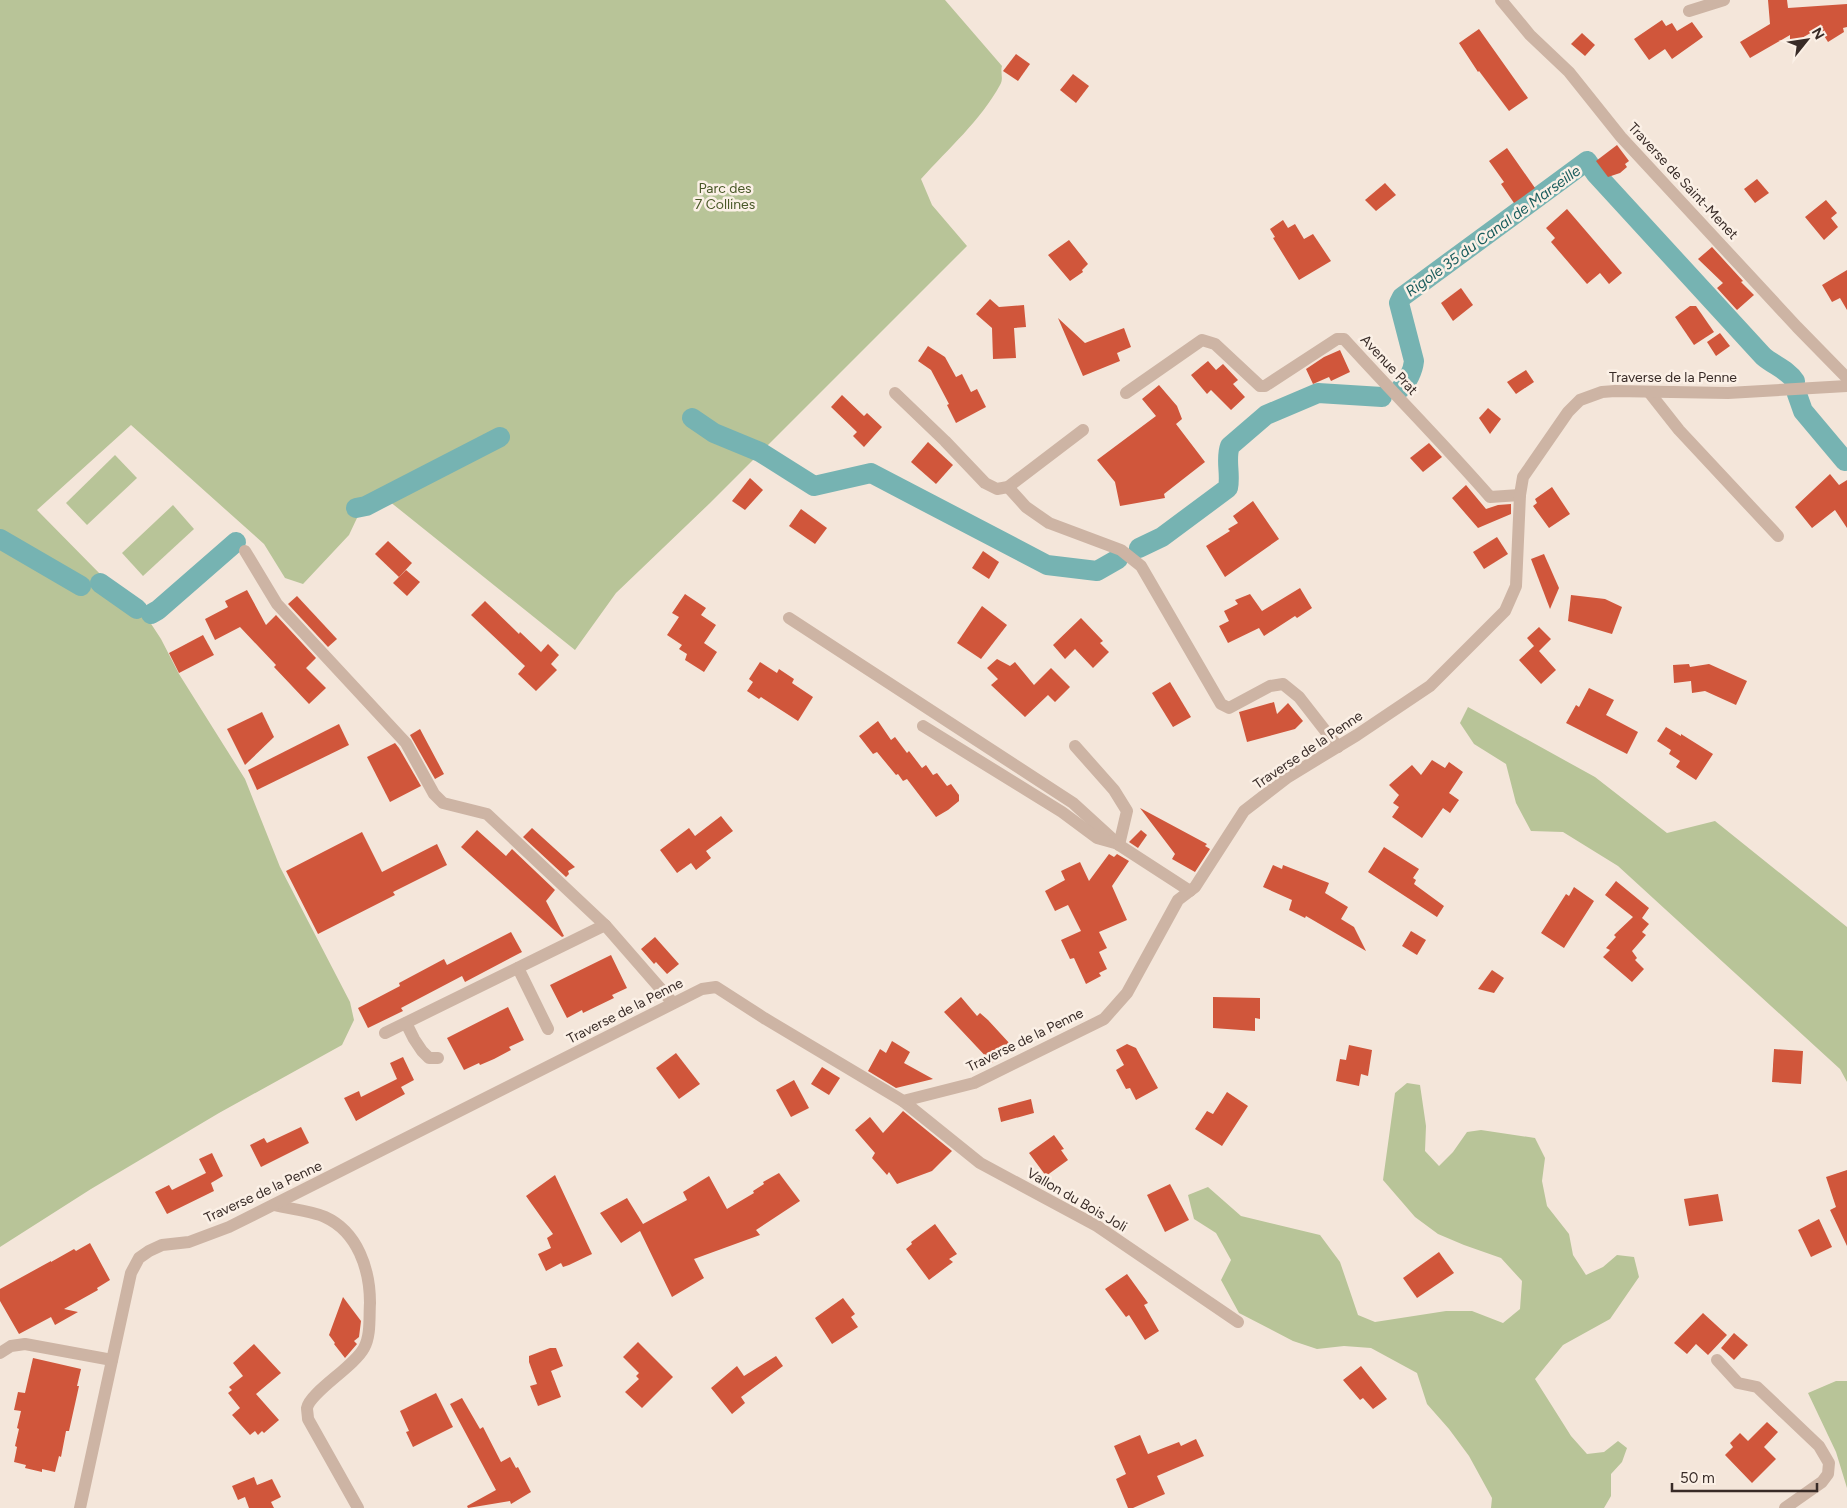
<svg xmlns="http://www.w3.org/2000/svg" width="1847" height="1508" font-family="Figtree,sans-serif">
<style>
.green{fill:#b8c498}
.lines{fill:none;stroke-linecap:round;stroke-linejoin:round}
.canal{stroke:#76b3b2;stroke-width:20}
.building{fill:#d0563b}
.minor{stroke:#cdb4a4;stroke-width:12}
.labels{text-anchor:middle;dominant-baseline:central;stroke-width:5;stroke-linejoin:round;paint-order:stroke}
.street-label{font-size:14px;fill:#382b27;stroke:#fbf0e6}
.park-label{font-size:14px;fill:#495828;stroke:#fbf0e6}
.water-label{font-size:15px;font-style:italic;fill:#195c5c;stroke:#fbf0e6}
</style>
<rect width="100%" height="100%" fill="#f4e6da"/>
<g class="green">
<path d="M0,0H945L1002,66C1000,72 1004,79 1000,85C981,120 948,149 921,179L932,205L967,246L710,503L616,593L575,650L384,497L365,501L349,535L303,584L285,578L264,544L131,425L37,510L104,578L144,613L161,639L179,674L245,779L280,867L350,1002L354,1020L342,1045L219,1113L91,1189L0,1247Z"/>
<polygon points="115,455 137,478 87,525 66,503"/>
<polygon points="173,505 194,529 143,576 122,553"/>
<polygon points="1468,707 1595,777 1667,833 1715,821 1847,927 1847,1082 1840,1069 1618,866 1563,832 1531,831 1516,803 1506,764 1474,744 1460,723"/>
<polygon points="1407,1083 1420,1085 1426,1126 1425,1151 1439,1166 1453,1152 1467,1132 1481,1130 1535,1138 1545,1158 1542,1181 1547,1206 1569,1234 1573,1255 1586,1275 1603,1267 1617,1255 1634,1257 1639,1277 1610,1319 1563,1345 1535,1379 1571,1436 1587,1454 1604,1452 1618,1441 1627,1448 1622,1462 1611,1474 1611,1496 1604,1508 1491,1508 1492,1498 1469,1456 1449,1429 1427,1404 1417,1373 1371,1348 1344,1346 1317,1349 1293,1341 1239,1313 1221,1280 1231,1260 1216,1233 1194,1219 1188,1195 1208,1187 1241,1216 1320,1235 1340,1262 1358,1315 1375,1322 1446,1311 1472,1311 1503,1323 1520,1309 1522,1281 1501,1258 1464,1245 1438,1234 1415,1217 1383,1180 1395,1093"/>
<polygon points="1836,1381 1847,1381 1847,1488 1836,1452 1808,1393"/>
</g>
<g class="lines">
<g class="canal">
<path d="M1400,389C1407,383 1413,371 1414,361L1399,303L1402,297L1587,161L1596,174L1763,356C1773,365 1788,370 1795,381"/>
<polyline points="1797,394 1803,411 1845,461"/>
<polyline points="692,418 714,433 760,452 814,486 871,473 1047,565 1097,571 1118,559"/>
<polyline points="356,508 366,506 500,437"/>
<polyline points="0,539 81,586"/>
<path d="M1139,548L1162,537L1228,488C1231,474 1225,459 1230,446L1266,415L1318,393L1382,397"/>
<polyline points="100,583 137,609"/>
<polyline points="151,614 158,610 236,542"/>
</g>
</g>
<g class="building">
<polygon points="1768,0 1787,0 1788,8 1847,4 1847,27 1843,28 1844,32 1828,42 1819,28 1790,45 1790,35 1750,58 1740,42 1770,24"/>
<polygon points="1662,20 1666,26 1672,23 1677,31 1692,22 1703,37 1672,59 1665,49 1649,60 1634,39"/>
<polygon points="1479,29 1528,98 1509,111 1479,71 1478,72 1459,43"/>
<polygon points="1582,33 1595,45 1585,56 1571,44"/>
<polygon points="1016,54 1030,64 1018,81 1003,71"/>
<polygon points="1073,74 1089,86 1076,103 1060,90"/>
<polygon points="1617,145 1629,161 1625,164 1627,167 1620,173 1608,177 1596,161"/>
<polygon points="1507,148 1535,188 1514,203 1501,184 1504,182 1489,161"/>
<polygon points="1757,179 1769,193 1755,203 1744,189"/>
<polygon points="1385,183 1396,195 1376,211 1365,200"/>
<polygon points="1826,200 1837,213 1831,218 1838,227 1824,240 1805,217"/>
<polygon points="1567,209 1622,273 1609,284 1600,273 1587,284 1551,242 1555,238 1546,228"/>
<polygon points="1283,220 1288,228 1295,224 1304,239 1313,234 1331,261 1299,280 1273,238 1275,237 1270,229"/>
<polygon points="1069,240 1088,264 1082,270 1083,272 1070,281 1048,255"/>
<polygon points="1712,247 1743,281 1741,282 1754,295 1737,310 1717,288 1723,283 1698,259"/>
<polygon points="1847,270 1847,310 1840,298 1832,302 1822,285"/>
<polygon points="1461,288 1473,305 1453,321 1441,303"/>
<polygon points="990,299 999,307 1024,305 1026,327 1014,328 1016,358 993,359 992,328 976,314"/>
<polygon points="1690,306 1696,306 1714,332 1694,345 1675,317"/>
<polygon points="1058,318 1085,343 1124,328 1131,347 1117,353 1120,361 1083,376"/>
<polygon points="1720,333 1730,346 1716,356 1707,342"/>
<polygon points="928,346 945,357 956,377 962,374 971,392 977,389 986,407 956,423 947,405 949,404 931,370 918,361"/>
<polygon points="1340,350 1350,372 1331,381 1329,377 1313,384 1306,369 1324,357"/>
<polygon points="1208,361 1216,370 1223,364 1238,380 1233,384 1245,397 1231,410 1211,390 1207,394 1191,375"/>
<polygon points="1526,370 1534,382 1516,394 1507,382"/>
<polygon points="1159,385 1177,406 1182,419 1176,424 1205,462 1164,494 1165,498 1120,506 1115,482 1097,460 1156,416 1142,399"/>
<polygon points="842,395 864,416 867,413 882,427 864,447 853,436 857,432 831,407"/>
<polygon points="1488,408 1501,419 1490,434 1479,418"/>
<polygon points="928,442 953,465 936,484 911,462"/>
<polygon points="1429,443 1442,457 1423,472 1410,458"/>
<polygon points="1830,474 1839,485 1847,480 1847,528 1835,510 1812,528 1795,507"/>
<polygon points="750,478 763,490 745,510 732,501"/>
<polygon points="1466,485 1486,509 1498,505 1511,504 1511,514 1478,528 1452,498"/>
<polygon points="1552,487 1570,514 1549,528 1533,506 1537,503 1535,499"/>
<polygon points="1253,501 1279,539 1225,577 1206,546 1230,531 1228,529 1238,523 1233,516"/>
<polygon points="801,509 827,528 815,544 789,526"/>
<polygon points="1497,537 1508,554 1484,569 1473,552"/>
<polygon points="388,541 412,563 399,577 375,554"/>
<polygon points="983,551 999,562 989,579 972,568"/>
<polygon points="1544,554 1559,588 1550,609 1531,559"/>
<polygon points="406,570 420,582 407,596 393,583"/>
<polygon points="1300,588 1312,608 1297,618 1295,616 1264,636 1259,628 1228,643 1219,626 1229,621 1224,611 1238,604 1235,600 1250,594 1262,611"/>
<polygon points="247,590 266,625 276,615 316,658 306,668 326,688 309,704 274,667 276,665 240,627 215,640 205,619 228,607 225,601"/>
<polygon points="685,594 706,608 701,615 716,625 704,643 717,652 704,672 685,660 687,654 679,649 682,645 667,635 679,617 672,613"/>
<polygon points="1571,595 1605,599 1622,607 1612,634 1568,621"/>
<polygon points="297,596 337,639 328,647 288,604"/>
<polygon points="485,601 519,634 520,632 541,652 548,644 559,655 551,664 557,670 536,691 518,674 525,666 471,615"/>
<polygon points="982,606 1007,625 981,659 957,643"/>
<polygon points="1081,618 1103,641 1100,643 1109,652 1093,668 1075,649 1065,659 1053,645"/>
<polygon points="1539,627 1551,639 1539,651 1556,670 1541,684 1519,660 1534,646 1527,638"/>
<polygon points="203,635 214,655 179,673 169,653"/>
<polygon points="997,659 1010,666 1015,662 1034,685 1051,668 1070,687 1055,702 1048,695 1025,717 991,685 998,679 987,668"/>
<polygon points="760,662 777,673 779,669 794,679 792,683 813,697 798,721 761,697 759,699 747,691 753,682 749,679"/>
<polygon points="1689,664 1690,667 1709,664 1747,681 1736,705 1705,691 1692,693 1691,681 1674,683 1673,665"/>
<polygon points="1170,682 1191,717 1173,727 1152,693"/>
<polygon points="1589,688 1614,700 1606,715 1638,732 1627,754 1566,723 1576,705 1579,707"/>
<polygon points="1274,702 1277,714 1288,703 1303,721 1295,729 1247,742 1239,712"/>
<polygon points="262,712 274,737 245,765 227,729"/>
<polygon points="878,721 891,740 895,737 907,753 909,751 922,768 926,765 933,775 937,773 947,786 951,784 959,795 959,801 948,810 936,817 907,779 903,781 898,774 896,775 877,752 873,754 859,736"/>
<polygon points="339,724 349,745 257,790 248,770"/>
<polygon points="1666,727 1681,736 1681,734 1713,754 1696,780 1676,767 1680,761 1669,754 1671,750 1657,741"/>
<polygon points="420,729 444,774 435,779 410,735"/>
<polygon points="395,743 399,748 421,786 390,802 367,757"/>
<polygon points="1432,760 1445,768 1449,762 1463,772 1449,793 1459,800 1450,813 1443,808 1422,838 1392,817 1399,807 1393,803 1399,795 1389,785 1412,765 1421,775"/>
<polygon points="1140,808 1207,844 1205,846 1210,849 1195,872 1172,859 1175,854"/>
<polygon points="721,816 733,831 706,851 711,858 696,870 691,863 677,873 660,850 689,828 695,836"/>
<polygon points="532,828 575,867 568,871 569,874 566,877 523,837"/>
<polygon points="477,830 506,856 512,849 555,890 546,901 564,936 562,937 461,847"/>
<polygon points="1141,830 1147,835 1138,848 1129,842"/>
<polygon points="362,832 382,872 437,844 447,865 393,892 395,895 318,934 286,871"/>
<polygon points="1384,847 1419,869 1413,878 1416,880 1414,884 1444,906 1437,917 1368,872"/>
<polygon points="1109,854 1114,857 1117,854 1129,861 1112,886 1127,920 1099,932 1107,948 1099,952 1107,969 1099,973 1101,976 1086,984 1074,958 1070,959 1061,940 1081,931 1068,905 1055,911 1045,891 1065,880 1061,871 1080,862 1089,881"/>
<polygon points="1273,865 1282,869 1283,865 1329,883 1325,893 1348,907 1341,919 1354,927 1366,951 1306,916 1305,918 1289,910 1292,900 1263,887"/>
<polygon points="1616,881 1649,908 1642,918 1649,924 1642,932 1646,935 1632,951 1637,958 1635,960 1644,969 1632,982 1603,957 1610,950 1606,948 1616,937 1614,935 1633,917 1605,895"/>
<polygon points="1574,887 1594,901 1564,948 1541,933 1566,894 1569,896"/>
<polygon points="1411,931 1426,940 1417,955 1402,946"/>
<polygon points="511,932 522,952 465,982 462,976 401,1008 403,1011 368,1028 358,1008 400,986 399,983 444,959 447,965"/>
<polygon points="655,937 679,964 667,974 656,962 654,964 641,949"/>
<polygon points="611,955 627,988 612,995 614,998 583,1013 582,1010 567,1018 550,985"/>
<polygon points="1492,970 1504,978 1494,993 1478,989"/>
<polygon points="961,997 977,1016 980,1013 988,1020 1011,1045 992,1063 944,1012"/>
<polygon points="1213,997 1260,998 1260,1019 1255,1018 1255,1031 1213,1028"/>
<polygon points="508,1007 524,1040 509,1047 511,1050 494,1059 480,1065 479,1063 464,1070 447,1038"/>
<polygon points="892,1041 910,1052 904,1063 933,1079 896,1088 868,1071 880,1049 886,1053"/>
<polygon points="1127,1044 1136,1048 1158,1088 1136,1100 1130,1088 1126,1089 1116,1070 1124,1065 1116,1050"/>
<polygon points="1349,1045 1372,1050 1368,1076 1361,1074 1359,1086 1336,1081 1340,1059 1346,1060"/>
<polygon points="1774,1049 1803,1051 1801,1084 1772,1082"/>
<polygon points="676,1053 700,1084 679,1099 656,1068"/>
<polygon points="403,1057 414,1080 401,1087 405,1094 356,1121 344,1098 359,1091 361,1097 397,1079 390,1063"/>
<polygon points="822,1067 840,1078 829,1095 811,1084"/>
<polygon points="794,1080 809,1108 791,1117 776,1090"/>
<polygon points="1227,1092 1248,1106 1222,1146 1195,1129 1207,1111 1213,1114"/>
<polygon points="1031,1099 1034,1113 1001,1122 998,1108"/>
<polygon points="903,1111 952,1151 932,1171 897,1184 889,1172 887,1175 872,1158 875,1153 855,1130 870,1117 883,1133"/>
<polygon points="301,1127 309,1143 261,1167 250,1145 264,1138 267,1143"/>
<polygon points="1054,1135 1064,1149 1061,1150 1068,1160 1046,1176 1029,1153"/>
<polygon points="212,1153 223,1176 211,1183 214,1191 167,1214 155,1192 169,1185 172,1190 206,1173 199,1159"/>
<polygon points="1847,1170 1847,1246 1830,1210 1836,1207 1826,1177"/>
<polygon points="779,1173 800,1201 756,1230 760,1235 694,1259 704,1278 672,1297 640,1231 621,1243 600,1213 627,1198 643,1224 687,1200 683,1192 709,1176 727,1209 754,1193 753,1191 764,1184 763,1182"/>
<polygon points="555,1175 592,1254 569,1265 563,1267 561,1263 546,1271 538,1254 551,1248 547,1238 553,1234 526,1196"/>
<polygon points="1170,1184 1189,1220 1165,1232 1147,1195"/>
<polygon points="1718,1194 1723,1221 1689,1226 1684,1199"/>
<polygon points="1819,1219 1832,1247 1811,1257 1798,1230"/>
<polygon points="935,1224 957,1254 949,1259 953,1262 929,1280 906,1249 912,1244 911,1242"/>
<polygon points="90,1243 110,1280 97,1288 98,1290 64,1309 78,1312 55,1325 51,1317 19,1334 0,1301 0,1289 51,1261 51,1262 74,1249 76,1251"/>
<polygon points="1439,1252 1454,1273 1417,1298 1403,1278"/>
<polygon points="1127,1274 1148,1303 1144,1305 1159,1331 1145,1340 1129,1315 1126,1317 1105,1289"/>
<polygon points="343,1297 361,1321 359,1337 354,1341 357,1344 345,1358 334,1344 335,1343 329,1335"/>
<polygon points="843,1298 855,1314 851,1317 858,1327 832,1344 815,1318"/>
<polygon points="1703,1313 1727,1335 1708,1355 1696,1344 1687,1354 1674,1343"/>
<polygon points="1734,1333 1748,1345 1734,1360 1721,1348"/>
<polygon points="638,1342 673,1377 642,1408 625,1392 639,1379 636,1376 639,1373 623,1357"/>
<polygon points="254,1344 281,1373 256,1394 279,1420 264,1433 262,1431 258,1435 255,1431 250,1435 232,1415 240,1408 228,1393 232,1390 229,1387 243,1376 233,1363"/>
<polygon points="550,1348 556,1348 563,1366 551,1371 561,1397 538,1406 530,1386 537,1384 529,1362 529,1356"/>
<polygon points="776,1356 783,1366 741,1397 745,1403 732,1414 711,1388 737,1366 744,1376"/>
<polygon points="33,1358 81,1369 77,1386 79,1386 69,1431 66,1431 61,1457 59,1456 55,1472 42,1469 42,1472 25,1468 26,1465 14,1462 17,1447 15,1446 19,1429 17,1428 21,1411 14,1410 18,1392 25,1393"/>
<polygon points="1361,1366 1387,1399 1373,1409 1363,1398 1360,1400 1343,1380"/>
<polygon points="436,1393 453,1427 413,1447 406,1432 409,1431 400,1411"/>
<polygon points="462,1398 480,1429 483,1427 501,1462 510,1457 516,1468 518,1467 531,1492 511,1504 510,1501 468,1508 467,1506 496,1490 450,1404"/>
<polygon points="1767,1422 1778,1432 1764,1447 1776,1459 1752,1483 1725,1455 1733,1447 1730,1443 1740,1433 1748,1441"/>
<polygon points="1140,1435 1148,1454 1179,1442 1181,1446 1196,1439 1204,1456 1157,1476 1165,1494 1133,1508 1128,1508 1116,1479 1126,1474 1114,1446"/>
<polygon points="254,1477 257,1485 272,1479 281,1497 271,1502 274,1508 249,1508 245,1497 238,1500 232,1486"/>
</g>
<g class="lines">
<g class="minor">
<polyline points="1501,0 1530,35 1569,72 1621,137 1797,327 1847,378"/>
<polyline points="1689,11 1724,0"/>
<polyline points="1649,392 1679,430 1778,536"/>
<polyline points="895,393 945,441 985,483 997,489 1008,487 1083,430"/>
<path d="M1126,393L1202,340L1215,344L1260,386H1265L1337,339H1344C1392,392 1443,443 1490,497L1520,495"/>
<polyline points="1008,487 1026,507 1049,523 1121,550 1141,566 1221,704 1229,708 1270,686 1283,684 1299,697 1338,747"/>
<polyline points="245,551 277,604 406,743 434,794 443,803 487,814 605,925 673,1003"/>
<polyline points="789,618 1073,803 1119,845 1190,891"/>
<polyline points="923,726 1062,812 1097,838 1115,843"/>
<polyline points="1075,746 1114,790 1127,811 1119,845"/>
<polyline points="518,968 548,1029"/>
<polyline points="406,1023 414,1039 422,1051 429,1058 438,1058"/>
<polyline points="385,1033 605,925"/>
<polyline points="903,1101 980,1163 1097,1226 1238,1322"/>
<path d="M274,1205C289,1209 312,1211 325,1217C358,1232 370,1270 370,1303C369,1318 371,1335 364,1348C354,1367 310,1392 307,1408C307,1411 308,1416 308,1419L358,1508"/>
<polyline points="0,1353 11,1346 25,1344 112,1360"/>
<polyline points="1717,1360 1738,1383 1757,1387 1819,1446 1829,1463 1828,1474 1822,1482 1785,1508"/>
<polyline points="80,1508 131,1273 139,1258 149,1251 162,1245 189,1242 229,1227 702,989 716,987 764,1018 903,1101 974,1083 1104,1019 1127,993 1178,900 1195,887 1244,811 1288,777 1357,735 1430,686 1505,611 1516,586 1520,495 1523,477 1568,412 1580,400 1602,392 1615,391 1728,393 1847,386"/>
</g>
</g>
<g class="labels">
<g class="street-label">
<text transform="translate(1683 181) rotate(47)">Traverse de Saint-Menet</text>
<text transform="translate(1389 365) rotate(47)">Avenue Prat</text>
<text x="1673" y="377">Traverse de la Penne</text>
<text transform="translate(1308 750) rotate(-34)">Traverse de la Penne</text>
<text transform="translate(625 1011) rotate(-27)">Traverse de la Penne</text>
<text transform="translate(1025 1040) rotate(-26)">Traverse de la Penne</text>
<text transform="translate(263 1192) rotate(-25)">Traverse de la Penne</text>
<text transform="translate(1077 1200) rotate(30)">Vallon du Bois Joli</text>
</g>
<g class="park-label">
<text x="725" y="188">Parc des<tspan x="725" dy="16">7 Collines</tspan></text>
</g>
<g class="water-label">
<text transform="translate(1493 231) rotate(-36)">Rigole 35 du Canal de Marseille</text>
</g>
</g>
<g transform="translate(1807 40) rotate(60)" stroke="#fbf0e6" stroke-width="4" paint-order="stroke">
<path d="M0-4L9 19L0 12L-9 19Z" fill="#382b27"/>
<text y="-8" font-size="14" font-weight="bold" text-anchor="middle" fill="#382b27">N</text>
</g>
<path d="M1672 1483v8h145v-8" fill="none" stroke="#382b27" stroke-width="2.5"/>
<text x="1680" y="1483" font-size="15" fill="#382b27" stroke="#fbf0e6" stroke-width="4" paint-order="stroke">50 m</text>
</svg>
